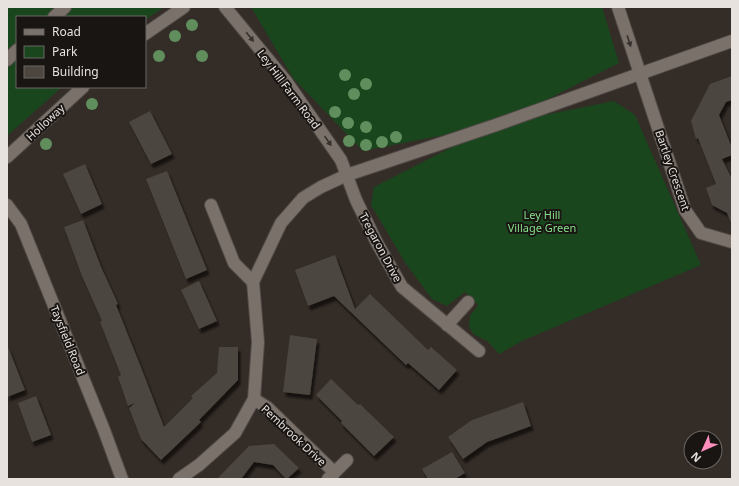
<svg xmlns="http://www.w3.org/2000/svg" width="739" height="486" font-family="'Noto Sans',sans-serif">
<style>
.green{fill:#1a461e}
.building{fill:#4c463f;filter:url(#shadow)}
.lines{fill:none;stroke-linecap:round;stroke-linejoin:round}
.minor-casing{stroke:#504a46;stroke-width:14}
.minor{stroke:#7a716b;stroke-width:12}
.tree{fill:#618e5d}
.oneway{fill:#36312d}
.labels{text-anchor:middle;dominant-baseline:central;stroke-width:4;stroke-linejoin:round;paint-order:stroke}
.street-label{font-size:11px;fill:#e7e2de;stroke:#191513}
.park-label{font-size:11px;fill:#85de89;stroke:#191513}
</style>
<defs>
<filter id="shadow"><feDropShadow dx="2.5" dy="4.5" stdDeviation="1" flood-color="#0009"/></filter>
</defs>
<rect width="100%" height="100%" fill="#342c27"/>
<g class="green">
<polygon points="7,7 164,7 145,20 145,17 17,17 17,87 62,87 7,136"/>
<polygon points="251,7 602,7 619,63 499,124 614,101 635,115 701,265 522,341 499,354 487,341 473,334 469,326 470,316 478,305 465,292 447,306 432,299 406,264 371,205 374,187 495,125 363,151 293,78"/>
</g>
<g class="building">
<polygon points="732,76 732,100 726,102 719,115 732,148 732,155 722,159 731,177 732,176 731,223 727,213 712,205 706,188 716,184 698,138 696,139 691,121 710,84"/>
<polygon points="150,111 172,154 151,164 129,122"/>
<polygon points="85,164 102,204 81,214 63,174"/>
<polygon points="167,171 207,270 186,279 146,179"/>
<polygon points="83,220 101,267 118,304 116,305 144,375 164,427 193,398 191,396 217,373 219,347 238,347 238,380 199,420 201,422 161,460 141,439 129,408 135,403 128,406 118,377 121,375 100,322 102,321 82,276 64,227"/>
<polygon points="335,255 355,309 370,294 428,350 431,347 457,370 439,390 408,363 406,365 334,296 308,306 295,270"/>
<polygon points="199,281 217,321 199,329 181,290"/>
<polygon points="290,335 317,339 310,395 283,392"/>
<polygon points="8,347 25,390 7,397 7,348"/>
<polygon points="331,379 358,405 360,404 394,437 374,456 341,423 342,421 316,395"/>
<polygon points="36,396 51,435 32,442 18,403"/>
<polygon points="523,402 531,426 487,442 463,459 448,437 472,420"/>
<polygon points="274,444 299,468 287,479 286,479 273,465 254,462 241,479 217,479 249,446"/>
<polygon points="452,452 465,473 455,479 428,479 422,469"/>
</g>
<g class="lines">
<g class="minor-casing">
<g id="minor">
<polyline points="225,7 286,81 341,160 356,200 377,243 402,287 479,351"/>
<polyline points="618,7 685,210 701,233 732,242"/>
<polyline points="54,17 65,7"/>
<polyline points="145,34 184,7"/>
<polyline points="7,60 17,50"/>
<polyline points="7,157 83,87"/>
<polyline points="7,205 21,224 104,430 122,479"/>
<polyline points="211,205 234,263 253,282"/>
<polyline points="447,325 468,302"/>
<polyline points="254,399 268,408 334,472"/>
<polyline points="179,479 199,465 235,433 254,399 258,342 253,282 281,223 303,198 321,187 347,175 496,125 732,41"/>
<polyline points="328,479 347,460"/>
</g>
</g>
<use href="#minor" class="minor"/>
</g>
<g class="tree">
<circle cx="192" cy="25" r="6"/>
<circle cx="175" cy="36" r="6"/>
<circle cx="159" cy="56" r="6"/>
<circle cx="202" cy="56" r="6"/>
<circle cx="345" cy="75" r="6"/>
<circle cx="366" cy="84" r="6"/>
<circle cx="354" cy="94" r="6"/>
<circle cx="92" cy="104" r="6"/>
<circle cx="335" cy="112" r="6"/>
<circle cx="348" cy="123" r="6"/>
<circle cx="366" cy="127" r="6"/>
<circle cx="396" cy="137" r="6"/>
<circle cx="349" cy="141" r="6"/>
<circle cx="382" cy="142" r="6"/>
<circle cx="46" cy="144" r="6"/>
<circle cx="366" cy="145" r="6"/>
</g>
<defs><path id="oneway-solid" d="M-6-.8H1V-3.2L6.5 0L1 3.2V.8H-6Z"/></defs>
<g class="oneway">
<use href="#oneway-solid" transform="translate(250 37) rotate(51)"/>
<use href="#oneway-solid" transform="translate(629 41) rotate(72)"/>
<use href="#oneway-solid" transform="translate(328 141) rotate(55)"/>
</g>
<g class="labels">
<g class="street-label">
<text transform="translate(289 89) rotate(53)">Ley Hill Farm Road</text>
<text transform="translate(45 122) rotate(-43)">Holloway</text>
<text transform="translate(673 170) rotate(71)">Bartley Crescent</text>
<text transform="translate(381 247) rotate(62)">Tregaron Drive</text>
<text transform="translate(68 340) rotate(68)">Taysfield Road</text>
<text transform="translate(294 435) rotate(43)">Pembrook Drive</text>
</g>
<g class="park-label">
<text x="542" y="214">Ley Hill<tspan x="542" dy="13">Village Green</tspan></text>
</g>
</g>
<rect width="739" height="486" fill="none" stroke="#e7e2de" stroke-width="16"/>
<rect x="16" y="16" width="130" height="72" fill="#191513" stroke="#6b6764"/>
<rect x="24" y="29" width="20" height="6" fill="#7a716b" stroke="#6b6764"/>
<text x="52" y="36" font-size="12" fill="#e7e2de">Road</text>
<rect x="24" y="46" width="20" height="12" fill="#1a461e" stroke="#6b6764"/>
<text x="52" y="56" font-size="12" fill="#e7e2de">Park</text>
<rect x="24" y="66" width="20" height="12" fill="#4c463f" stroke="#6b6764"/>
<text x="52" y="76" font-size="12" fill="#e7e2de">Building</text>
<g transform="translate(703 450) rotate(225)"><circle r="19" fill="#191513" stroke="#6b6764"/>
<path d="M0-3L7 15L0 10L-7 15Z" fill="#fe8ebb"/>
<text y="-6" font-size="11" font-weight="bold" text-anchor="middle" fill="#e7e2de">N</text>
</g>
</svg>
